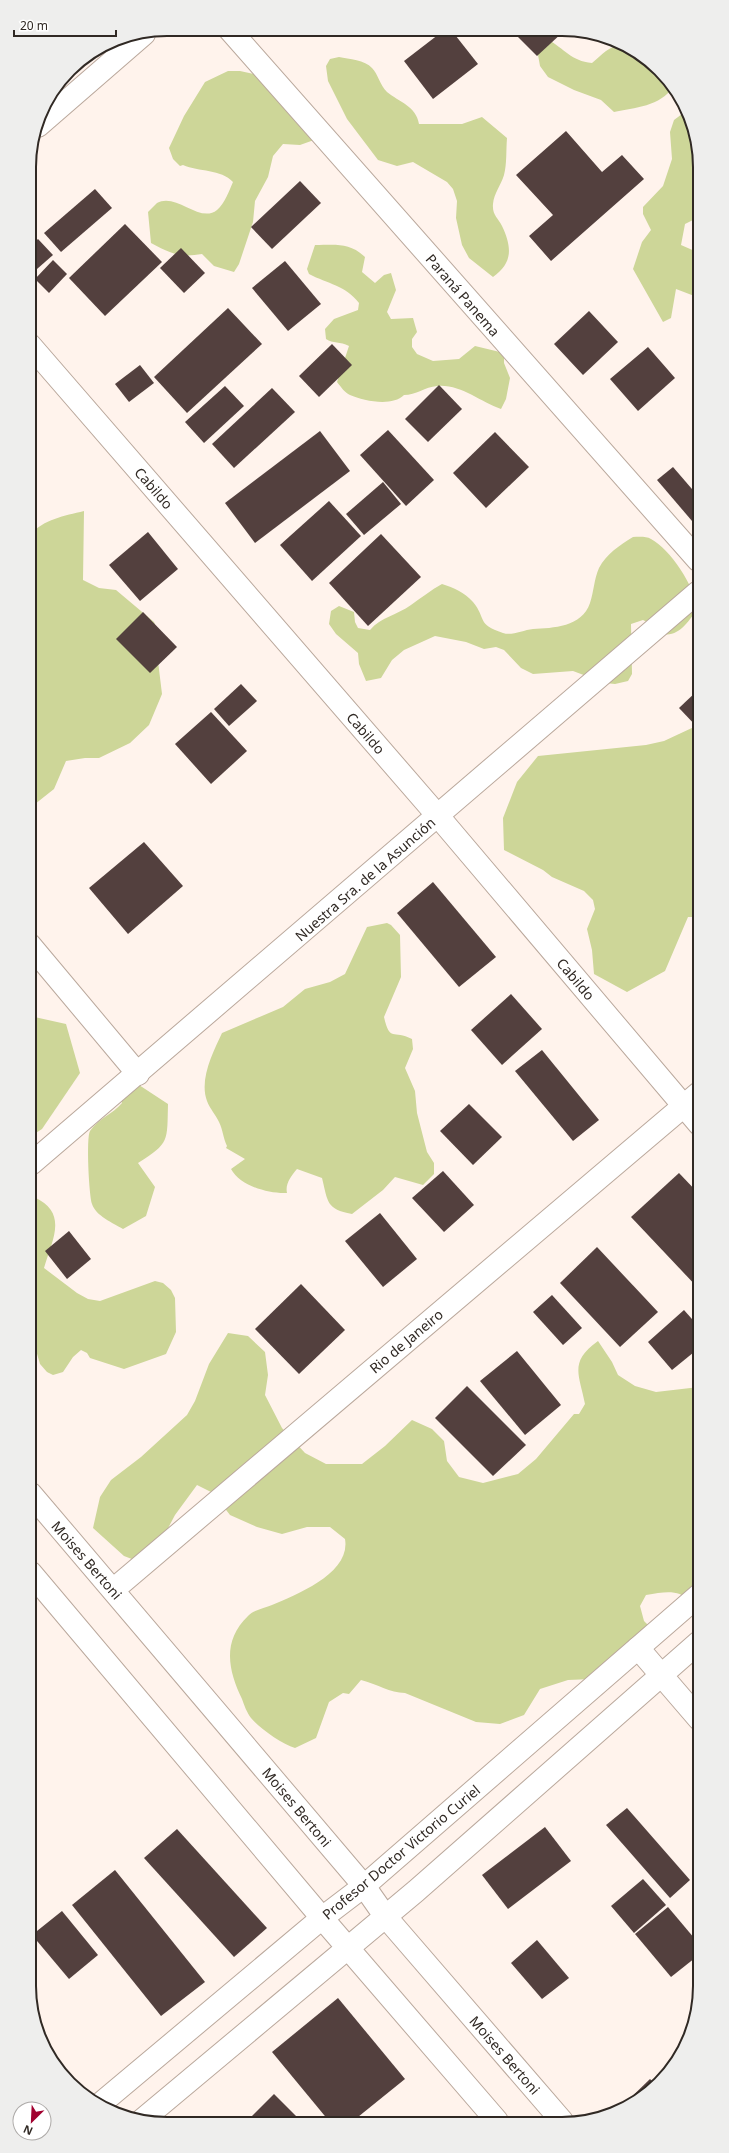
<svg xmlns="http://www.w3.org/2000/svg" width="729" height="2153" font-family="'Noto Sans',sans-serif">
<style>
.green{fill:#cdd698}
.building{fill:#53403e}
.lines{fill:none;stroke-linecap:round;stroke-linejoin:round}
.minor-casing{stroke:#baa89c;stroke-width:24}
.tertiary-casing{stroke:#baa89c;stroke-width:24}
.secondary-casing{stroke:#baa89c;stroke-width:24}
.minor{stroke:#fff;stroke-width:22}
.tertiary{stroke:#fff;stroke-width:22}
.secondary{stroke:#fff;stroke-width:22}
.labels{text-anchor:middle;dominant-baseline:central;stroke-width:4;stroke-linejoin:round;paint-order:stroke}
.street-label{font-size:14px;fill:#302924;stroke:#fff}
.rim{fill:none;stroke:#302924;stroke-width:2}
</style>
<rect width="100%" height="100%" fill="#fff3ec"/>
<g class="green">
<path d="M547,39C565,49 571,61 592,63C604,53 612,41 631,47L659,69L673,87C661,106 634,108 614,112L601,100L574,90L548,77L540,66L536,44Z"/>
<path d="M339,57C349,59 365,60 372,68C378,74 380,85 387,92C399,102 416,106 419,124H462L482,117L507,138C506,150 507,164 504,175C501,185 494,193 493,204C492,215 498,218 502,226C512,247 513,263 493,277L469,258L462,245L456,218L457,201L453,189L447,182L413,162L397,166L378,160L347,119L328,81L326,66L330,59Z"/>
<path d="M228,71H240L267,77L314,140L300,145L283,144L273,156L268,177L255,201L253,222L239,264L234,272L214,266L202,254C179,258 170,253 151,243L148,212C151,209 154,206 157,203C176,192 200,224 217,210C225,203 229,191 233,182C221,169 199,172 183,165L180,166L173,159L169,148L184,116L205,82Z"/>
<polygon points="686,111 697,140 697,218 685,224 681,245 697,252 697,297 676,289 671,318 663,322 633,269 642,242 651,230 643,214 643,207 663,186 672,159 670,132 674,120"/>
<path d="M315,245C336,245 349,242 365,257L362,272L375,283L384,275L391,273L396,290L387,312L391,319L413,318L417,332L412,339V347L417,354L433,361L459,359L475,346L504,353V363L510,378L506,399L501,409C480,402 461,384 437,386C425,387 416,395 404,395C392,407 364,401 350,395C345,393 341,387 337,382L349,346C340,341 333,344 326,339L325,329L334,319L358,310L359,303C345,285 328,284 309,274L307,269Z"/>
<path d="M84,511L83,580L99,588L116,590L154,622L157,629V653L162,694L149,725L130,743L99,758H85L66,761L54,789L30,808V535C44,519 64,516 84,511Z"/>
<path d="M633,537C638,537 646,536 651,539C670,549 695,586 697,609C690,620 677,640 660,633C654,630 650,623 643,620L631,624L632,674L628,681L615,684L605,683L573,671L533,674L521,668L504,650L496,647L484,649L466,642L435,636L404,650L392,660L381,678L366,681L359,664L358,653L336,634L329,624L331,611L339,606L354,612L355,622L358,628L370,630C381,617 397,615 411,605C421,598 431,590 442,584C454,588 464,592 473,602C487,619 476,624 503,633C512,636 523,630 533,629C553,628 582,627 590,603C594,591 594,579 599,568C606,554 620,545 633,537Z"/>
<polygon points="694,727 698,729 698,917 688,917 665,971 627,992 594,974 592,950 587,929 595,909 593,900 584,891 552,877 543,870 504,850 503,818 517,782 538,756 646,745 664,741"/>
<path d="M387,923L391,925L400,935L401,977L384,1017C390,1043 393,1029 412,1039L413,1049L405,1068L415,1091L417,1113L427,1152L434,1163V1174L423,1185L395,1177L383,1190L352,1214C326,1209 328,1202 322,1178L297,1169C291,1176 285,1184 287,1193C269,1194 240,1186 231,1169L245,1159L226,1148L227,1146C223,1138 223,1130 219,1122C216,1115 210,1109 207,1101C199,1080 213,1052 222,1033L283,1007L305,989L330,982L345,974L367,927Z"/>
<polygon points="30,1016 66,1024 80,1073 42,1129 31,1136"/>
<path d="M139,1085L168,1104C167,1141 170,1143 138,1163L155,1187L146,1216L123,1229C113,1223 96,1216 92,1204C89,1196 86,1137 90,1131C99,1118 113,1114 122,1103L119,1092Z"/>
<path d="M34,1197C69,1213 52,1240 44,1268L77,1293L88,1299L100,1301L155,1281L163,1283L171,1290L175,1298L176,1332L166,1354L124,1369L90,1358L87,1353L81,1350L73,1357L63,1372L53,1375L47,1372L40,1364L31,1333V1199Z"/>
<path d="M228,1333L248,1336L265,1352L268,1375L265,1395L282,1428L305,1453L326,1464H362L385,1446L412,1420L432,1429L444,1441L447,1461L459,1477L483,1483L518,1474L536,1459L574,1414H579L585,1404C579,1374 569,1362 598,1341L612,1362L618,1375L635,1386L656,1392L699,1387V1628C692,1592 680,1588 646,1595L640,1606L644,1621L650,1627L592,1679L568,1680L540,1689L524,1715L500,1724L476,1722L405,1693C390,1693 377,1684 361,1680L349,1694L343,1693L329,1702L316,1738L295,1748C282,1744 260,1729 251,1718C247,1713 244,1705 242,1699C228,1670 222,1641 248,1616C253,1610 265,1608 272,1605C298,1594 351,1573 345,1539L330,1527H307L282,1534L257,1527L230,1515L213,1493L197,1485L175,1515L157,1549L137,1561L124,1556L93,1528L100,1497L111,1480L141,1457L187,1415L195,1401L209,1364Z"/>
</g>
<g class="building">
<polygon points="443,31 452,31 478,64 433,99 404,61"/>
<polygon points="518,31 563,32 537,56 515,34"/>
<polygon points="566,131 602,172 622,155 644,179 551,261 529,236 553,215 516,175"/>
<polygon points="300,181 321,203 272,249 251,227"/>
<polygon points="95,189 112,208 61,252 44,233"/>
<polygon points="125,224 162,262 105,316 69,278"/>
<polygon points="38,239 53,255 29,276 29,247"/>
<polygon points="181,248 205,273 184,293 160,268"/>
<polygon points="53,260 67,274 49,293 35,279"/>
<polygon points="285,261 321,304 288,331 252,288"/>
<polygon points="228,308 262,344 187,413 154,377"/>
<polygon points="589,311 618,342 583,375 554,344"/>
<polygon points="332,344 352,365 319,397 299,376"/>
<polygon points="648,347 675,378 638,411 610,379"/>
<polygon points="140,365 154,383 129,402 115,384"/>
<polygon points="439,385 462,409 428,442 405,419"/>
<polygon points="225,386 244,406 204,443 185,422"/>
<polygon points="272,388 295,412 234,468 212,444"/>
<polygon points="388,430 434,480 406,506 360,455"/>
<polygon points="320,431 350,471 255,543 225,503"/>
<polygon points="495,432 529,467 486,508 453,473"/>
<polygon points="673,467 698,496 698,528 657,480"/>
<polygon points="383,482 401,504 364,535 346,514"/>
<polygon points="329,501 361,536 312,581 280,545"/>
<polygon points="148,532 178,569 140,601 109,565"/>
<polygon points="381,534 421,577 368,626 329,583"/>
<polygon points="143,612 177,647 150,673 116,639"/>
<polygon points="241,684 257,701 229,726 214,709"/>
<polygon points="698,690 698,728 679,708"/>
<polygon points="211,712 247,751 211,784 175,744"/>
<polygon points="144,842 183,886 128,934 89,888"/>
<polygon points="433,882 496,957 459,987 397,913"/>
<polygon points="511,994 542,1029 502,1065 471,1030"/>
<polygon points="542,1050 599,1120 573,1141 515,1071"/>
<polygon points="469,1104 502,1137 473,1165 440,1131"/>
<polygon points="443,1171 474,1205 444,1232 412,1198"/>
<polygon points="679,1173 699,1194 699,1289 631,1217"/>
<polygon points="380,1213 417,1259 383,1287 345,1241"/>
<polygon points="69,1231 91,1259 67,1279 45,1251"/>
<polygon points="597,1247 658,1312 620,1347 560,1283"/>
<polygon points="301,1284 345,1330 299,1374 255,1329"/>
<polygon points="552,1295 582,1328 563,1345 533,1312"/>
<polygon points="684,1310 699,1327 699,1348 672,1370 648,1342"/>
<polygon points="517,1351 561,1405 525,1435 480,1381"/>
<polygon points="467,1386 526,1445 493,1476 435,1418"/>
<polygon points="627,1808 690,1880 670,1898 606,1825"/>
<polygon points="545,1827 571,1861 508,1909 482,1875"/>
<polygon points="177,1829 267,1928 234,1957 144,1858"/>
<polygon points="115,1870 205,1982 161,2016 72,1905"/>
<polygon points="643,1879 666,1905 634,1933 611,1906"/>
<polygon points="668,1907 700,1945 700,1954 671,1977 635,1934"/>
<polygon points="62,1911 98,1955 69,1979 32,1935"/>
<polygon points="537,1940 569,1978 542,1999 511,1963"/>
<polygon points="338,1998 405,2079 353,2121 329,2121 272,2052"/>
<polygon points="650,2079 656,2085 631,2105 618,2110"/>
<polygon points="274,2094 301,2121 247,2121"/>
</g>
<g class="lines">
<g class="minor-casing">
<g id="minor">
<polyline points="229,29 698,560"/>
<polyline points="38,126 144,34"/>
<polyline points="30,345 438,816 699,1124"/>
<polyline points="30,945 138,1074"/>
<polyline points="31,1164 698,592"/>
<polyline points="113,1590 699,1093"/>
<polyline points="638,1648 699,1719"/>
</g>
</g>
<g class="tertiary-casing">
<g id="tertiary">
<polyline points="31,1494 364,1886 385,1916 562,2121"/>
<polyline points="31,1573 322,1918 497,2121"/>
</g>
</g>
<g class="secondary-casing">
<g id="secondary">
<polyline points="99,2105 322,1918 364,1886 699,1595"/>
<polyline points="141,2121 416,1891 699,1642"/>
</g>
</g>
<use href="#minor" class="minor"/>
<use href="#tertiary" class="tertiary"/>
<use href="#secondary" class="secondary"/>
</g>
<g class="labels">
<g class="street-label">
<text transform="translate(463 295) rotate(49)">Paraná Panema</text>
<text transform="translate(154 488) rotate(49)">Cabildo</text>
<text transform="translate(366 733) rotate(49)">Cabildo</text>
<text transform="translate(365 879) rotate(-41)">Nuestra Sra. de la Asunción</text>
<text transform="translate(576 979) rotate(50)">Cabildo</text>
<text transform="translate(406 1341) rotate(-40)">Rio de Janeiro</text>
<text transform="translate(87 1560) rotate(49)">Moises Bertoni</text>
<text transform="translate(297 1807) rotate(50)">Moises Bertoni</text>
<text transform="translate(401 1852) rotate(-40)">Profesor Doctor Victorio Curiel</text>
<text transform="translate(505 2055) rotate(49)">Moises Bertoni</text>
</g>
</g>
<path d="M0 0H729V2153H0ZM167 36H562A131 131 0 0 1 693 167V1986A131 131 0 0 1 562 2117H167A131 131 0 0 1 36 1986V167A131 131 0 0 1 167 36Z" fill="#eeeeed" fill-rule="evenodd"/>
<path class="rim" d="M167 36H562A131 131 0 0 1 693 167V1986A131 131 0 0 1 562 2117H167A131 131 0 0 1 36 1986V167A131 131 0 0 1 167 36Z"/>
<g transform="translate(32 2121) rotate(204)"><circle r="19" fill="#ffffff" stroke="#aca9a7"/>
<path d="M0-3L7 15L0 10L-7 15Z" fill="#a1012f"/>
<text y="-6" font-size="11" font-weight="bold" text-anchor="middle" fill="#302924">N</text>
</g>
<path d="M14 30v6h102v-6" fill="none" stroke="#302924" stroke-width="2"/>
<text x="20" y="30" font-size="12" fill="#302924" stroke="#ffffff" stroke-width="3" paint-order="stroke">20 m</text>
</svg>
